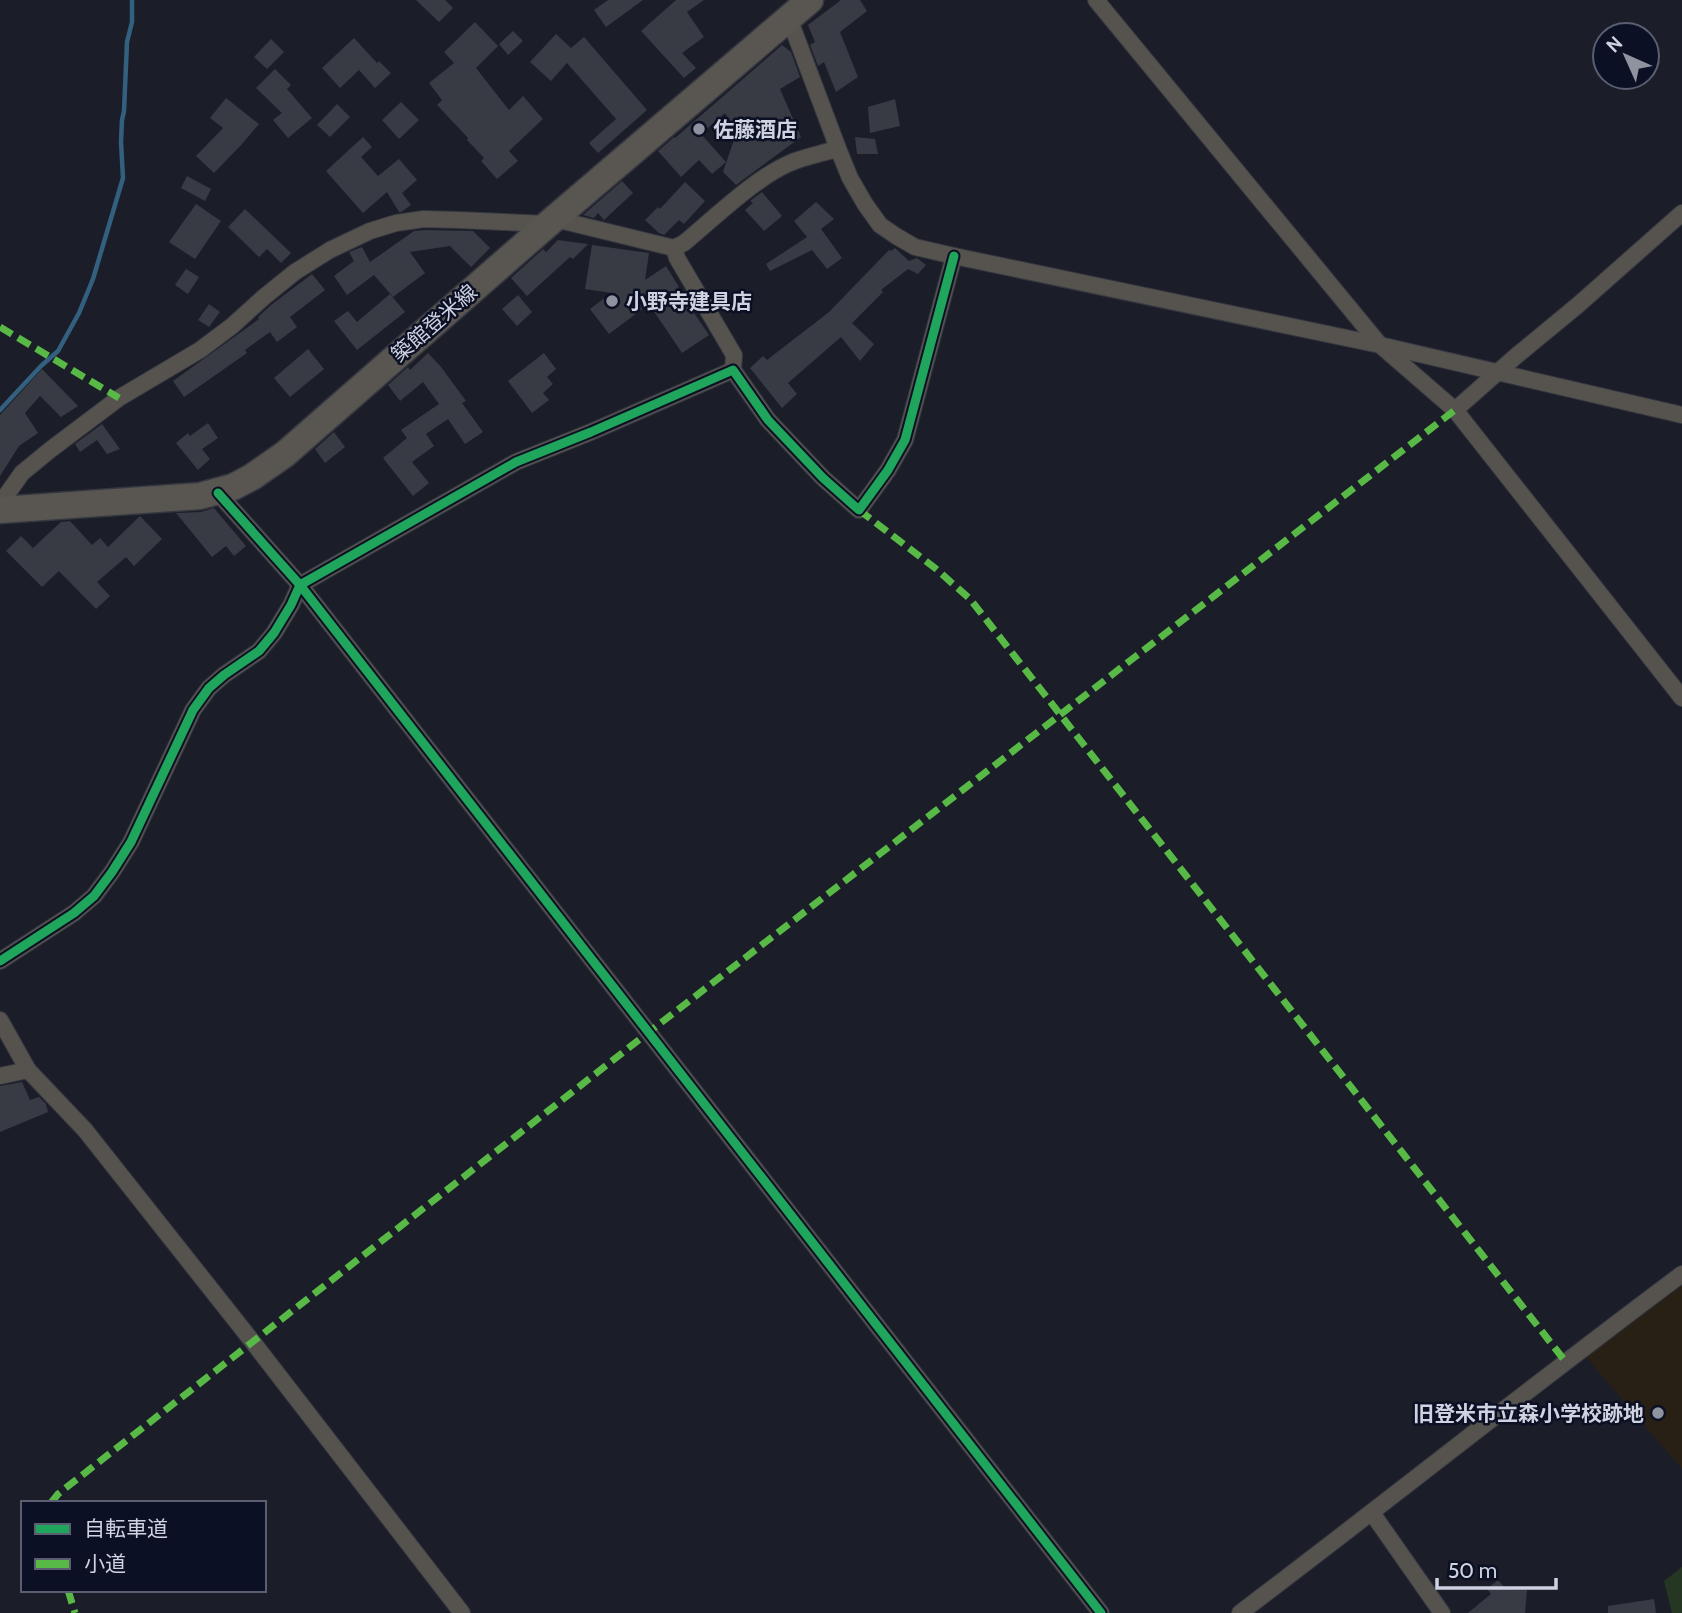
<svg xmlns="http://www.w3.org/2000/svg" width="1682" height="1613" font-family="Cabin,'Noto Sans JP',sans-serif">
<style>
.education{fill:#292015}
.green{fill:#253722}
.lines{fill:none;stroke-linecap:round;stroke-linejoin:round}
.stream{stroke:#34607f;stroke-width:4.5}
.building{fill:#383a44}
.street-casing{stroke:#353841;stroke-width:18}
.primary-casing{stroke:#353841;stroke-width:29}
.street{stroke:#56534f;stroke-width:16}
.primary{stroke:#595551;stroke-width:26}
.quiet{stroke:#58b947;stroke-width:7;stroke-dasharray:14 7;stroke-linecap:butt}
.cycleway-casing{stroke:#0c1024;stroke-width:13}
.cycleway{stroke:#20a55d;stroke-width:9}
.poi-dot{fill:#8f93a0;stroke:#0c1024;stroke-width:2.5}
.labels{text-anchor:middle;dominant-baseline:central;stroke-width:5;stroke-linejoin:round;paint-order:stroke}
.poi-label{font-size:21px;font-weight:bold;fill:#ced2e1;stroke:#0c1024;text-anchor:start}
.street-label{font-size:21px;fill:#ced2e1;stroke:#0c1024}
</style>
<rect width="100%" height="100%" fill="#1b1e28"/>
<polygon class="education" points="1682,1285 1682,1469 1586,1357"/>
<polygon class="green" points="1682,1567 1682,1613 1672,1613 1664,1581"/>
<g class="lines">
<polyline class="stream" points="0,410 41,366 58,351 79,313 93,279 123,178 121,142 122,120 124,111 127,42 132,22 132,0"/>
</g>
<g class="building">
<polygon points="416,0 445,0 453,8 439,22"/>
<polygon points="608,0 643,0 606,27 594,10"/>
<polygon points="676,0 704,0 687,12 704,37 682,53 696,68 684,78 641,31"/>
<polygon points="841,0 860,0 867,11 840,32 858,77 836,92 824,62 818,66 810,45 815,42 808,25"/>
<polygon points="475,22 498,46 476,68 509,110 523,96 543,119 509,151 518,161 497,179 481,161 484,158 467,140 468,138 437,105 442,100 429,83 454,63 444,52"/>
<polygon points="513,31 523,41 508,55 499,44"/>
<polygon points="556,34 571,48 584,37 647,110 598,153 589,143 616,119 567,63 551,81 530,62"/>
<polygon points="354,38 377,63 379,61 391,73 375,88 359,70 340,88 322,68"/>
<polygon points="271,39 284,52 267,69 254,57"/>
<polygon points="782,45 791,52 800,77 780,89 801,137 736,185 723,172 737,131 725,113 701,134 726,162 712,174 699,160 681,177 658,151 674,137 675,138"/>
<polygon points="275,69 291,85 287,89 312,118 288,138 273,120 282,113 256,88"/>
<polygon points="226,98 259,124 242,144 214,173 196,156 223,128 210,118"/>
<polygon points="895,99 900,126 870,133 868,107"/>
<polygon points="401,102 419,120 399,139 382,120"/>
<polygon points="337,104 350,117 330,137 317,125"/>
<polygon points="363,137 372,147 361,157 378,176 399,159 417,180 402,193 411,205 401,212 399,212 387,192 363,213 326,171"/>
<polygon points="855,137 875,139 878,154 857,154"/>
<polygon points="187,176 211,189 205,201 181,188"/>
<polygon points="622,181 633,193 604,220 598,213 594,218 583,215"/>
<polygon points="685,182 705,201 684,224 679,220 664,235 659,233 645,220 658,207 660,209"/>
<polygon points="762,192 782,216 764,231 745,210 753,203 750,201"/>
<polygon points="816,202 834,219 821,229 842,258 827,269 812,250 770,271 766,264 807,237 794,221"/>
<polygon points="196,204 221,221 195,259 169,242"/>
<polygon points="245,209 291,253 281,263 267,249 259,257 228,227"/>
<polygon points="425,230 473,231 490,248 471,267 450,246 410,252 425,273 393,297 374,275 347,295 334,276 354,261 349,252 362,247 370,262 414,231"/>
<polygon points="558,240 588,244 573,259 570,257 527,296 511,278 543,249 546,252"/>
<polygon points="592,245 649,253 645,280 666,266 679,287 677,288 709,335 682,353 649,304 609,334 590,309 611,293 585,289"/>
<polygon points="895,248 909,261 917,258 926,265 918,274 908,269 881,290 883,292 852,323 874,344 860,361 841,337 788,383 797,394 782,408 750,368 763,356 767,360 829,312 889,250 891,251"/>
<polygon points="186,269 199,277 188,294 175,285"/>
<polygon points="312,274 325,290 290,317 297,327 277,342 270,332 245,350 247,353 184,397 173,381 259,319 258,317 271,305"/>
<polygon points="390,294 405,312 357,350 334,321 348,311 357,322"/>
<polygon points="518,295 532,312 517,326 502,309"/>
<polygon points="209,304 220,312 209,327 198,320"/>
<polygon points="308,349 324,369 290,397 274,378"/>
<polygon points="428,353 441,367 466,401 462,403 483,432 465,444 448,419 426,434 434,446 412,462 429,483 413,496 383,458 407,438 401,430 439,404 423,382 400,401 388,385 408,367 410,370"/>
<polygon points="544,353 556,369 547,377 553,384 543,393 549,400 532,413 508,381"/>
<polygon points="42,369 78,406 61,417 40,396 25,413 38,433 19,446 0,476 0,415"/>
<polygon points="208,423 218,438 202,449 210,459 198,470 176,443 188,433 190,436"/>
<polygon points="102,424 120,449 107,454 97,440 80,452 75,444"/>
<polygon points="334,432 345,447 325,463 315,449"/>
<polygon points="214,508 246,546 234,556 226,546 212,557 176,513 201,512"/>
<polygon points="140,516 162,539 134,566 126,557 97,582 110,596 96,609 59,571 42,587 6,551 21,536 33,548 61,522 70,521 92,545 100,538 108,547"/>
<polygon points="22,1082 30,1100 39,1097 46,1104 48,1112 0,1132 0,1086"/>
<polygon points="1498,1580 1506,1589 1527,1590 1525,1613 1468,1613 1491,1594 1487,1589"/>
<polygon points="1654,1599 1656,1613 1608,1613 1608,1606"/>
</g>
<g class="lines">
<g class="street-casing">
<g id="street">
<polyline points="1096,0 1380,345 1455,410 1682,698"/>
<polyline points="789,18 839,151 850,178 865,204 880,225 896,236 915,247 954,256 1380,345 1682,415"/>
<polyline points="555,219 674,248 677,258 734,355 733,370"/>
<path d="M674,248L684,243C714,218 755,178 790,163C805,157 822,153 838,149"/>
<polyline points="1455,410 1515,357 1578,305 1682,213"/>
<polyline points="218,493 300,585 1101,1613"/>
<polyline points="0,504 22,473 50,450 119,398 200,350 232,326 264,297 295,272 330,250 370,231 396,223 424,219 459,220 548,224"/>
<polyline points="0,961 74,913 94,896 112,872 131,842 193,710 209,688 224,675 259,651 274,633 291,605 300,585 516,462 591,432 733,370 768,420 823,478 859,510 888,470 905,440 954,256"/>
<polyline points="0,1020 28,1070 85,1130 252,1341 462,1613"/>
<polyline points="0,1076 28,1070"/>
<polyline points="1372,1513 1442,1613"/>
<path d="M1240,1613C1388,1501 1533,1385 1682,1274"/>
</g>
</g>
<g class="primary-casing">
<polyline id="primary" points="0,510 200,496 233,487 252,477 285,454 548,224 810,0"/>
</g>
<use href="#street" class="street"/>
<use href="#primary" class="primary"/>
<g class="quiet">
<polyline points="0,327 119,398"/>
<polyline points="859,510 935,568 970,599 1565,1361"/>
<polyline points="51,1503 58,1494 649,1032 1455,410"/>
<polyline points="68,1590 75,1613"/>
</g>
<g class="cycleway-casing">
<g id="cycleway">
<polyline points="218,493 300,585 1101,1613"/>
<polyline points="0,961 74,913 94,896 112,872 131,842 193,710 209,688 224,675 259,651 274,633 291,605 300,585 516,462 591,432 733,370 768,420 823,478 859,510 888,470 905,440 954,256"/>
</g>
</g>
<use href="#cycleway" class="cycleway"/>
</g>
<g class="poi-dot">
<circle cx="699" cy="129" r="7"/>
<circle cx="612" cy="301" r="7"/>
<circle cx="1658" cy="1413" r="7"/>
</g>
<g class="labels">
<g class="poi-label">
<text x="713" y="129">佐藤酒店</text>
<text x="626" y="301">小野寺建具店</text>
<text x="1644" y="1413" text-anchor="end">旧登米市立森小学校跡地</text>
</g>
<g class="street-label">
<text transform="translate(434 323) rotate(-41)">築館登米線</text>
</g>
</g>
<rect x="21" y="1501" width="245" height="91" fill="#0c1024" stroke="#5a5e70" stroke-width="2"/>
<rect x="35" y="1524" width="35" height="10" fill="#20a55d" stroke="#5a5e70" stroke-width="2"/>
<text x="84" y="1536" font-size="21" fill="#ced2e1">自転車道</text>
<rect x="35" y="1559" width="35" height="10" fill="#58b947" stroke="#5a5e70" stroke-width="2"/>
<text x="84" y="1571" font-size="21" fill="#ced2e1">小道</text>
<g transform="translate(1626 56) rotate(315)"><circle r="33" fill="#0c1024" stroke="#5a5e70" stroke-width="2"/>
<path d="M0-5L12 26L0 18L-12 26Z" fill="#8f93a0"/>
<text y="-10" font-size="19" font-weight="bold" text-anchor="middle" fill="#ced2e1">N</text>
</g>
<path d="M1437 1578v10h119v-10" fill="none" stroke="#ced2e1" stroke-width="3.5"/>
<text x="1448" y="1578" font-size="21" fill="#ced2e1" stroke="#0c1024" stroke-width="5" paint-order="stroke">50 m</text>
</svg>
